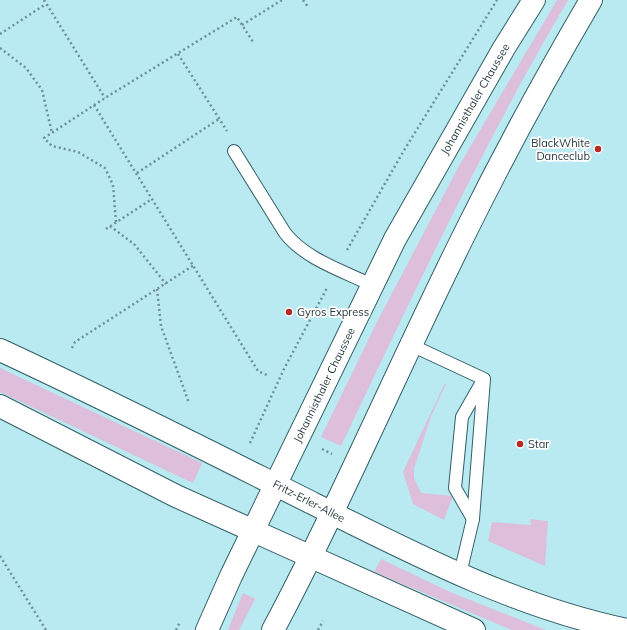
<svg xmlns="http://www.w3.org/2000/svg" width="627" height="630" font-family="Mulish,sans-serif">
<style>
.green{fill:#ddbedb}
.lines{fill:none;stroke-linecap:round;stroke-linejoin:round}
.lane-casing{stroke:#336067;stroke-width:14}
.secondary-casing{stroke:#336067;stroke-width:24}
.path{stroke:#709197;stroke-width:2.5;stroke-dasharray:2 3;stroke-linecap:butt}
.lane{stroke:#fff;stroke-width:12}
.secondary{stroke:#fff;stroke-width:22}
.poi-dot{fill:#b82924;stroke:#fff;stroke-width:1.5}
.labels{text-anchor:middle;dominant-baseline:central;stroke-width:3.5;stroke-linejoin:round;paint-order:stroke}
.street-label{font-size:11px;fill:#26393c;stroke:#fff}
.poi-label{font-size:11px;fill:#26393c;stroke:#fff;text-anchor:start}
</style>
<rect width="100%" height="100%" fill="#b9e9f1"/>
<g class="green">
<path d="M557,0H568C483,144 413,295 341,446L321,437L377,322L459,166Z"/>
<polygon points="0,368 202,463 193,483 0,392"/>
<polygon points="445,383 446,384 431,416 414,469 414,478 421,493 453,496 444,520 413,504 403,472"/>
<polygon points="530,519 548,521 545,566 488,541 492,522 531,525"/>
<polygon points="381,559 450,592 546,630 512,630 374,572"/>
<polygon points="243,593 255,599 239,630 228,630"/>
</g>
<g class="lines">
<g class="lane-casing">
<g id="lane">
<path d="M234,151L285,233C305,259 343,271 372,285"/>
<polyline points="411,345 484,379 473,519 460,574"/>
<polyline points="473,519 455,488 462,417 482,382"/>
</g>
</g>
<g class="secondary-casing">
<g id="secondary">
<path d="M0,350C106,399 210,452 314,504C414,554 516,607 627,630"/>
<polyline points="0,406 176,496 474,630"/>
<polyline points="207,630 231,576 395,239 504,48 534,0"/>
<path d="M273,630C342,500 400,363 466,231C505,152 547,75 591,0"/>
</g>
</g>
<g class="path">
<polyline points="44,0 105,98"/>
<polyline points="303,0 308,7"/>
<polyline points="242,25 282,0"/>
<polyline points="0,34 46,4"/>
<polyline points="0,48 26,68 42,90 52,133"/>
<polyline points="178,54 227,131"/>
<polyline points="94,105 258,371 269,376"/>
<polyline points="137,173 219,119"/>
<polyline points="116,222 113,185 105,168 78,152 52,146 44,138 105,98 237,17 253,42"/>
<polyline points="110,226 134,244 166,284"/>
<polyline points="106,229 152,199"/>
<polyline points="347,250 403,152 497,0"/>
<polyline points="157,289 161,326 189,403"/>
<polyline points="72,348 75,342 194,265"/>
<polyline points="250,443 284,369 327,288"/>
<polyline points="322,449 332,454"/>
<polyline points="0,556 46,630"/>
<polyline points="176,630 180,622"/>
<polyline points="318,630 323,621"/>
</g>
<use href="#lane" class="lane"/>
<use href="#secondary" class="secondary"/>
</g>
<g class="poi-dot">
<circle cx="598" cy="149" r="4"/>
<circle cx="289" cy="312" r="4"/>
<circle cx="520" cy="444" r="4"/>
</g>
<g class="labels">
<g class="street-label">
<text transform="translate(475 99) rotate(-60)">Johannisthaler Chaussee</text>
<text transform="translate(324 385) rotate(-64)">Johannisthaler Chaussee</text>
<text transform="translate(309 501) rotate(27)">Fritz-Erler-Allee</text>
</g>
<g class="poi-label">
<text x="590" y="143" text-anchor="end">BlackWhite<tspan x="590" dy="13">Danceclub</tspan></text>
<text x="297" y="312">Gyros Express</text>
<text x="528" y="444">Star</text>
</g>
</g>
</svg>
